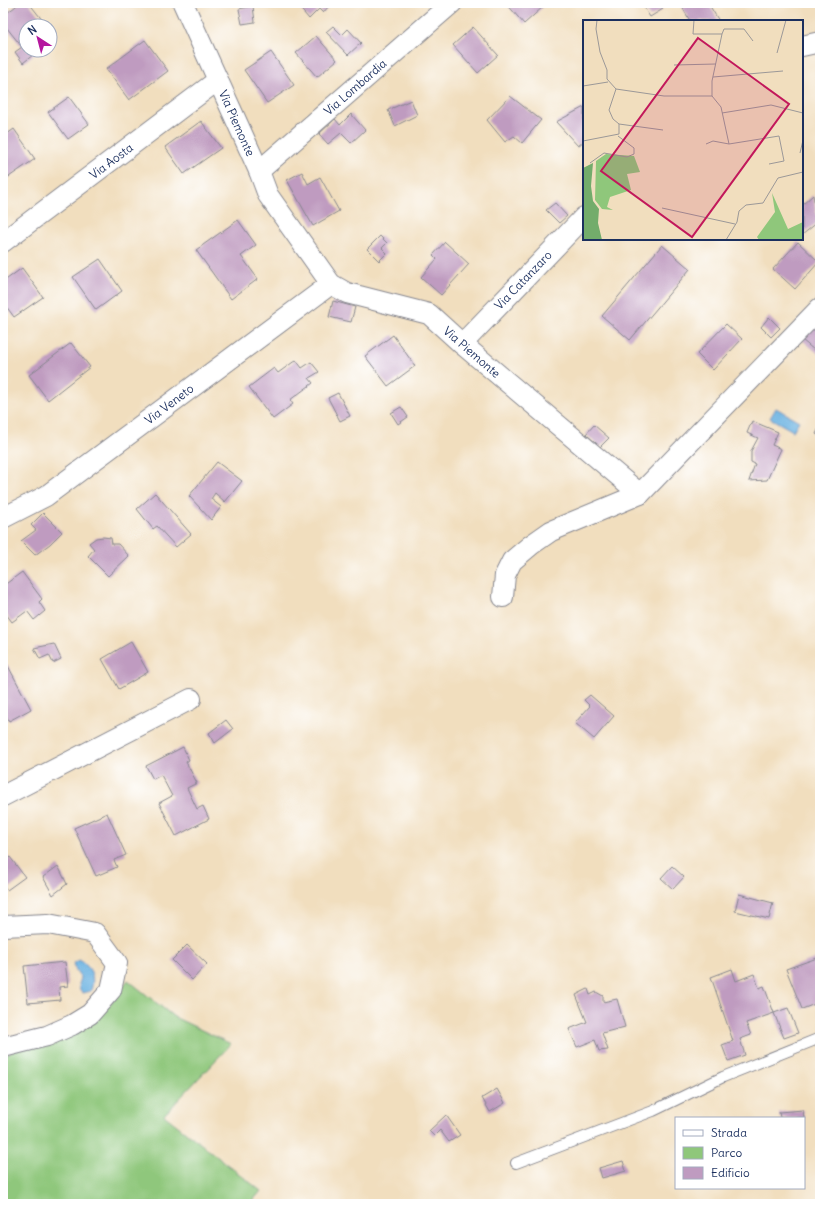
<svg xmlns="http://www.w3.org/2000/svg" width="823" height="1207" font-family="Delius,sans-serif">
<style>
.green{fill:#8fc77b;stroke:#557b6c}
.water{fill:#68b0e0;stroke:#42709f}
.building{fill:#bf9bc0}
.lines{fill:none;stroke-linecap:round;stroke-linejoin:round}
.lane-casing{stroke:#86868e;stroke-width:12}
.street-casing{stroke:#86868e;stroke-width:22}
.lane{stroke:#fff;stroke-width:10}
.street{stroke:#fff;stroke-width:20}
.labels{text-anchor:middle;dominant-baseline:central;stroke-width:3;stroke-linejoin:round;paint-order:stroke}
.street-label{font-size:12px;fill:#1b2f5e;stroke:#fff}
.inset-road{fill:none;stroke:#9b9898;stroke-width:1}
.view{fill:#c2185b;fill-opacity:0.15;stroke:#c2185b;stroke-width:2}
.inset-edge{fill:none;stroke:#1b2f5e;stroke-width:2}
</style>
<rect width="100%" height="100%" fill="#fff"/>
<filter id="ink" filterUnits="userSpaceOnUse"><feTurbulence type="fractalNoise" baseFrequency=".025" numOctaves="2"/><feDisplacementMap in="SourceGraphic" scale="8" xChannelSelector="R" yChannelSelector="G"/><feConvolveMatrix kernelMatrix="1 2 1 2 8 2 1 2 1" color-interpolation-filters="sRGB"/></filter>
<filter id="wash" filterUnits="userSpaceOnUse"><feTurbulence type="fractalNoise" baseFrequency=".012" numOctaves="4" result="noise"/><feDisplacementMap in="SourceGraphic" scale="16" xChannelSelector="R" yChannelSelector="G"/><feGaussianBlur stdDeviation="0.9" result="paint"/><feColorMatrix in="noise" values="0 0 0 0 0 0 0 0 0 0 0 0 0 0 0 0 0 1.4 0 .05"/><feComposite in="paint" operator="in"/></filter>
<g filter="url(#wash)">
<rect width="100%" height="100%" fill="#f1debe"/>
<polygon class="green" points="128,980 174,1017 231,1044 164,1115 261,1191 250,1204 3,1204 3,1056 109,1005"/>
<g class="water">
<polygon points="776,408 799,421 793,431 770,418"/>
<path d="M80,960C92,969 95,976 91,991L83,993L80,990L79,984L81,978C78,973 75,970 73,964L75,962Z"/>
</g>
<g id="blocks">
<g class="building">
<polygon points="20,3 29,3 47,26 26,26 26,50 39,50 23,63 15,52 22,47 3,23 3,16"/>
<polygon points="301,3 326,3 329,6 323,13 319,9 309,19 298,6"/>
<polygon points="506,3 541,3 544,6 524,24"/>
<polygon points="641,3 659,3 663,9 650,17"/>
<polygon points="680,3 708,3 719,21 690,21"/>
<polygon points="253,6 255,22 242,24 239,9"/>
<polygon points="333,26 342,35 348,29 361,43 348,55 326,32"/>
<polygon points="473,27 498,55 478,73 453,45"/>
<polygon points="316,36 337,60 317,77 296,53"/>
<polygon points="145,40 168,71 129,100 106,69"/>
<polygon points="271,52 294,85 267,103 244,70"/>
<polygon points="510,96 541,120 522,143 514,136 505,142 487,120"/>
<polygon points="69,97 89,124 68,139 48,112"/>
<polygon points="411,100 417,115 395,126 388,110"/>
<polygon points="584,107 584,141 578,146 556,122"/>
<polygon points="351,114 365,130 351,143 341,133 328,144 319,134 335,119 340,125"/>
<polygon points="201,121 221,148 184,174 165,147"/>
<polygon points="14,129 35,159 3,181 3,137"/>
<polygon points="302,172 308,184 320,177 339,211 313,226 287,180"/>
<polygon points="813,195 818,222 802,235 802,205"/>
<polygon points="555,203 567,216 559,223 546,210"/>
<polygon points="238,220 256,245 241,256 258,279 231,299 196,250"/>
<polygon points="380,236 387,243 382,248 387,253 379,261 367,249"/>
<polygon points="445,242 469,264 441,295 421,277 437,259 433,255"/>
<polygon points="798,242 819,262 795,289 773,269"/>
<polygon points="662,245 690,269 630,340 602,316"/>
<polygon points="100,259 122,291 96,310 73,277"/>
<polygon points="22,268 43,297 14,317 3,302 3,282"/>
<polygon points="333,301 355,307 351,322 329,317"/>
<polygon points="769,317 780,328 771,337 761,327"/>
<polygon points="820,322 820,355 802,340"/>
<polygon points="726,324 742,339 713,370 697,354"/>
<polygon points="393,335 415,366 388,386 365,356"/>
<polygon points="71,343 90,367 48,400 29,375"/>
<polygon points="296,360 302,368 311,362 319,372 309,378 313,383 290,400 293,404 273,419 249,387 274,368 278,373"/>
<polygon points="338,393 350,416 340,421 328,398"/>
<polygon points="401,407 408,417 398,424 391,413"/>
<polygon points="752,421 778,432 772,445 781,449 767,480 749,481 755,464 751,462 751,451 758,438 747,433"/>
<polygon points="594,425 609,438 600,447 586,434"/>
<polygon points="820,426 820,437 816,434"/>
<polygon points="217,462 242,481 225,502 215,493 211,499 221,507 211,520 189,496"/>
<polygon points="155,493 191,534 176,547 157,526 153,529 137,509"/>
<polygon points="43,513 62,532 50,544 35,555 21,541 36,530 31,525"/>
<polygon points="103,537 111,538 112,544 118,544 129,556 108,576 88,556 94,549 89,543 96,538"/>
<polygon points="22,572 42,599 39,602 45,611 34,620 27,611 12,622 3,610 3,586"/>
<polygon points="131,642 148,672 119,689 102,659"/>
<polygon points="54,644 61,659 53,663 49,655 40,659 34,648"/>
<polygon points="7,664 31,709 9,721 3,710 3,666"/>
<polygon points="590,695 614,716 594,739 575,723 590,706 584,700"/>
<polygon points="226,720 233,729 215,743 209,733"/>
<polygon points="183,747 189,760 186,762 197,783 187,788 197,809 203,806 209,819 176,836 159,803 172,796 161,775 153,779 146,766"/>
<polygon points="107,813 126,855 114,860 117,867 96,876 74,828"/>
<polygon points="3,853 7,859 10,857 25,877 7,890 3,885"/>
<polygon points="58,866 67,884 53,895 43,877"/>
<polygon points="672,866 684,877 673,889 661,878"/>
<polygon points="739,894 773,903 769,919 735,911"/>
<polygon points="187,945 207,964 192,980 172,960"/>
<polygon points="820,957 820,1002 802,1009 786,969"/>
<polygon points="65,962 68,986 59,987 60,1000 28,1003 24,966"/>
<polygon points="732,969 736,981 754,974 759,988 764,986 774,1013 746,1023 751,1035 740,1039 745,1055 728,1061 722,1045 733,1041 711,977"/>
<polygon points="588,989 590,995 596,992 603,996 603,1002 617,999 625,1027 602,1033 608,1050 599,1051 595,1040 577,1047 569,1029 587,1022 576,995"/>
<polygon points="788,1008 798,1033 784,1038 774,1013"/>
<polygon points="497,1089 505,1103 490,1112 482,1098"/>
<polygon points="803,1110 804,1118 780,1118 779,1112"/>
<polygon points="446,1115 460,1135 449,1142 440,1130 434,1136 429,1131"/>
<polygon points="623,1161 626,1171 602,1178 599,1168"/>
</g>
</g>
</g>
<g filter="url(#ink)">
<use href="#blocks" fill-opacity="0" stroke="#86868e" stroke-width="1"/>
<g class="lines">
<g class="lane-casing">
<polyline id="lane" points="516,1163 653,1111 723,1077 820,1038"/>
</g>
<g class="street-casing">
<g id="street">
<polyline points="183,3 259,171 268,195 331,284 347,293 429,314 462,344 640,494 820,308"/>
<polyline points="802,46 820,42"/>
<polyline points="259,171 452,3"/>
<polyline points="3,242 218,80"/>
<polyline points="462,344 584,217"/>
<polyline points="3,518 46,496 331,284"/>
<polyline points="503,597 505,575 512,561 531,545 551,531 640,494"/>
<polyline points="3,796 191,699"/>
<polyline points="3,926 48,924 95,933 117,963 111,990 90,1014 72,1025 47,1036 3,1047"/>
</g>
</g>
<use href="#lane" class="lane"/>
<use href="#street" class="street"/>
</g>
</g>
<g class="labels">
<g class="street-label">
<text transform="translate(355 87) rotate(-41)">Via Lombardia</text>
<text transform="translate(237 123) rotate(66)">Via Piemonte</text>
<text transform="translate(111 161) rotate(-37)">Via Aosta</text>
<text transform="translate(523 280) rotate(-46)">Via Catanzaro</text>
<text transform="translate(472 352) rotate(41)">Via Piemonte</text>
<text transform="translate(169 404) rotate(-37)">Via Veneto</text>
</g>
</g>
<g transform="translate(583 20)">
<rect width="220" height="220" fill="#f1debe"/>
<path d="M23,134L51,136L57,152L44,154L48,170L27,177L24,187L30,190L19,189L12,180L13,141ZM189,173L205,209L220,202V220H176L174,217L192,192Z" fill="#8fc77b"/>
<path d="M10,143L8,166L10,181L16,189L15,203L19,220H0V148Z" fill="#73ac6b"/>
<path class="inset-road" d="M111,0L110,14H139L129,61V76L138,87L146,124L196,116L201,141L186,144M139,14L141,9H161L170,21M194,33L203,0M91,45L133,44M130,57L200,51M0,66L25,62M33,69L81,76H129M139,93L188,85L220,93M36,104L80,110M0,121L36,114V104L30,99L26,90L33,69L24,59V50L17,32L13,9L14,0M123,124L130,121L146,124M217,133L220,120M7,143L21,133L44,137L51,134V128L35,116M79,188L152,204M143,220L154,202L156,191L163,185L180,183L195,158L220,152"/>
<path class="view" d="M115,18L206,84L109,217L18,151Z"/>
<rect width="220" height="220" class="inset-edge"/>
</g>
<rect width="823" height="1207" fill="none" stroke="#fff" stroke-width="16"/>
<rect x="675" y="1117" width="130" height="72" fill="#ffffff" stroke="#a4acbf"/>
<rect x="683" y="1130" width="20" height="6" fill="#ffffff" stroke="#a4acbf"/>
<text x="711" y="1137" font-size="12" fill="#1b2f5e">Strada</text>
<rect x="683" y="1147" width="20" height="12" fill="#8fc77b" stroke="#a4acbf"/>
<text x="711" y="1157" font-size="12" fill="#1b2f5e">Parco</text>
<rect x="683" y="1167" width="20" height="12" fill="#bf9bc0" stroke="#a4acbf"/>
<text x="711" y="1177" font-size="12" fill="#1b2f5e">Edificio</text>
<g transform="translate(38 38) rotate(324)"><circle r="19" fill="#ffffff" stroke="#a4acbf"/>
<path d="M0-3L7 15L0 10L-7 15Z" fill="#b5179e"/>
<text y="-6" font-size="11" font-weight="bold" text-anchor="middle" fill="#1b2f5e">N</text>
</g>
</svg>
